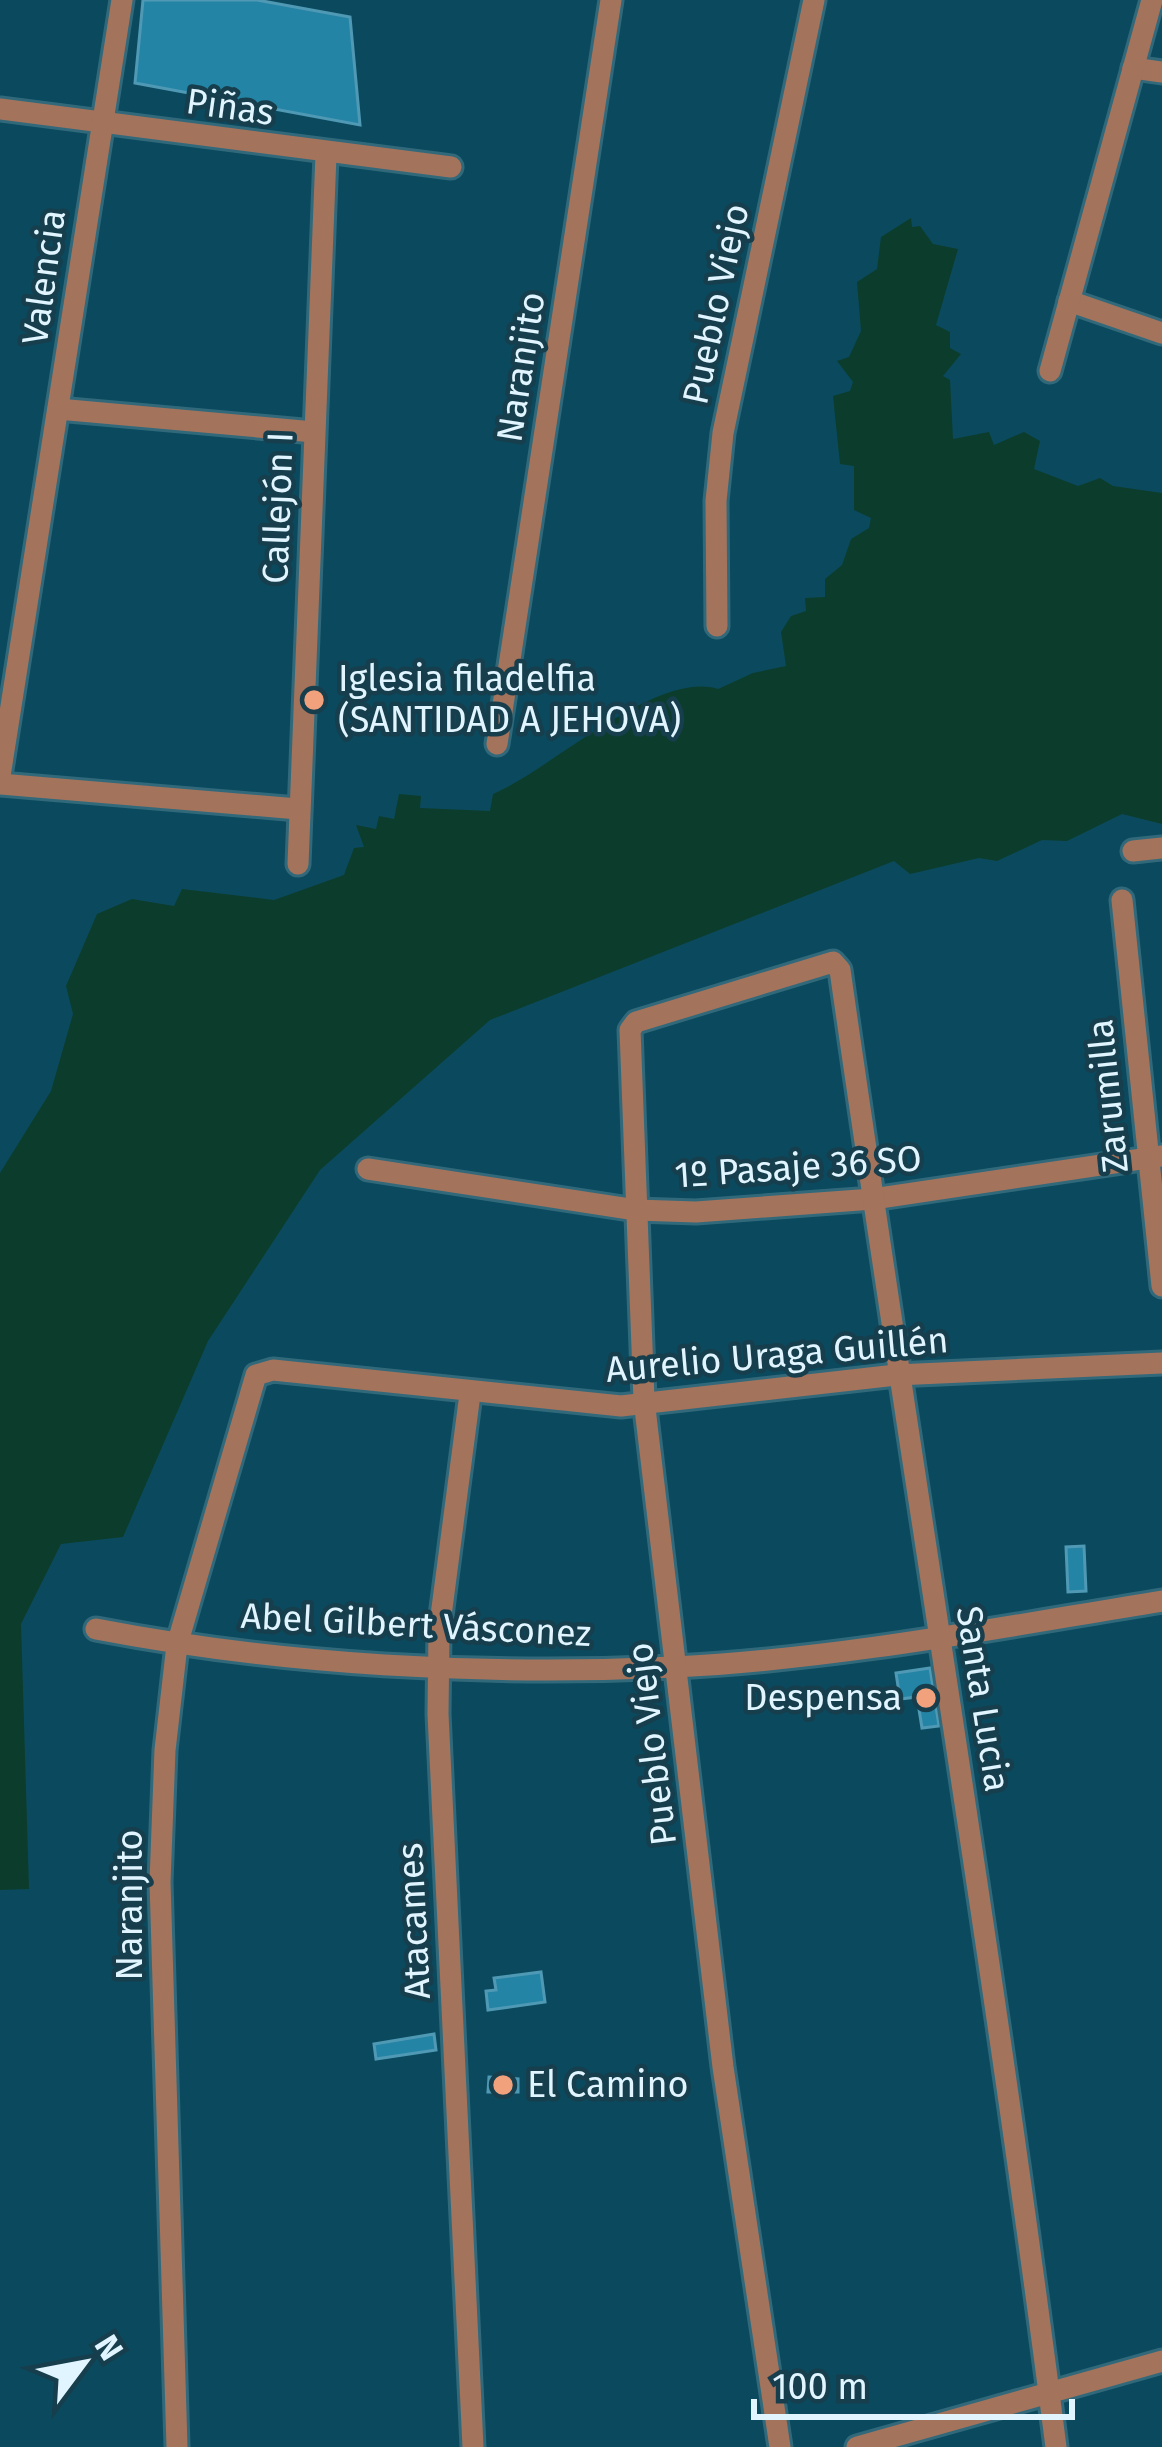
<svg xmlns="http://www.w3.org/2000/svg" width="1162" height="2447" font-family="'Fira Sans',sans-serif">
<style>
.water{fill:#0c3d2c}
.building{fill:#2484a5;stroke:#4f99b5;stroke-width:3}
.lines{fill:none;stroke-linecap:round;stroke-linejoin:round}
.minor-casing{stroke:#31697b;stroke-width:27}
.minor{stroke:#a4735c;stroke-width:21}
.poi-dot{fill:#f1a17c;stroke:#163e4c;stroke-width:4.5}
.labels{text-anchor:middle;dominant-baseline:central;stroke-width:9;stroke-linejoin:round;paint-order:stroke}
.street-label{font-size:36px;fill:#e0f5ff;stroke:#163e4c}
.poi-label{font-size:36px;fill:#e0f5ff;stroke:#163e4c;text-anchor:start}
</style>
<rect width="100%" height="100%" fill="#0b4a5e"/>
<path class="water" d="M911,218L912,227L920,226L933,244L958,249L936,325L950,332V348L961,354L943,376L950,380L953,439L989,432L994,445L1024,432L1040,441L1034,469L1078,486L1100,478L1113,486L1162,493V824L1122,814L1067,841L1042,840L997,861L979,858L910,874L894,861L490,1020L320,1170L208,1341L123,1537L61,1544L21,1624L29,1889L0,1890V1173L51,1091L73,1014L66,986L97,914L132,899L174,906L182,889L274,900L344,875L354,848L364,847L356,825L376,829L379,816L394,819L399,794L421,796L420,808L490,811L493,794C552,769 656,670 718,689L753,673L786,666L781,632L791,616L806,611L805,598L825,597V579L842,565L851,539L869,528L871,518L854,510V466L840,464L833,396L850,391L853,382L837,361L849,357L861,331L857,282L877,269L881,237Z"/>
<g class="building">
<polygon points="143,0 257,0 350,17 360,125 135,83"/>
<polygon points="1084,1546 1086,1591 1068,1592 1066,1547"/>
<polygon points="930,1668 939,1726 922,1728 917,1697 900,1699 896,1673"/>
<polygon points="541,1972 545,2002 488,2010 486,1991 496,1990 494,1978"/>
<polygon points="434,2034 436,2050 376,2059 374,2044"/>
<polygon points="489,2077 518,2079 518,2092 488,2092"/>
</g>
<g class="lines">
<g class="minor-casing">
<g id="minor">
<polyline points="1133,68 1162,72"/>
<polyline points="0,109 451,167"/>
<polyline points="1069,301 1162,333"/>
<polyline points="1050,371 1152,0"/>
<polyline points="58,409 314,432"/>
<polyline points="717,626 716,501 723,433 814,0"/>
<polyline points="497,744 611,0"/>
<polyline points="0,776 122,0"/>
<polyline points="0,784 298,809"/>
<polyline points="1133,851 1162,848"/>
<polyline points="298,864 326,155"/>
<polyline points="1122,900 1162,1286"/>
<polyline points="368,1169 636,1210 696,1212 873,1199 1162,1156"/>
<polyline points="470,1394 439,1631 438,1714 473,2447"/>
<path d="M96,1629C283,1665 484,1676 675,1667C838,1659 1002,1627 1162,1601"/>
<polyline points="177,2447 160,1882 165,1750 177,1645 256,1375 273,1370 621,1406 896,1375 1162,1363"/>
<path d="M780,2447L723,2067L644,1400L630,1030L636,1022L833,962L840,970C910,1463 993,1953 1056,2447"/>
<polyline points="857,2447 1162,2361"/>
</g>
</g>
<use href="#minor" class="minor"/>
</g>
<g class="poi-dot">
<circle cx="314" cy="700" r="12"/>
<circle cx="926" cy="1698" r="12"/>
<circle cx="503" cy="2085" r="12"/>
</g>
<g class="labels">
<g class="street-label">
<text transform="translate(230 107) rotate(8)">Piñas</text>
<text transform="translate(44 277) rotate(-82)">Valencia</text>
<text transform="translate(716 304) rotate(-78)">Pueblo Viejo</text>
<text transform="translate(521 367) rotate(-81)">Naranjito</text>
<text transform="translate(278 508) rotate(-88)">Callejón I</text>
<text transform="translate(1108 1096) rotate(-96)">Zarumilla</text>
<text transform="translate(798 1167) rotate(-4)">1º Pasaje 36 SO</text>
<text transform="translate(777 1355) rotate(-5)">Aurelio Uraga Guillén</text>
<text transform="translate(416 1625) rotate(3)">Abel Gilbert Vásconez</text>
<text transform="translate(983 1699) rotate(81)">Santa Lucia</text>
<text transform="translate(652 1744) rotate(-97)">Pueblo Viejo</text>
<text transform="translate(130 1905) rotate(-90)">Naranjito</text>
<text transform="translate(414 1921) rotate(-93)">Atacames</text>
</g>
<g class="poi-label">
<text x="338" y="679">Iglesia filadelfia<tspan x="338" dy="41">(SANTIDAD A JEHOVA)</tspan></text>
<text x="902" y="1698" text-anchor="end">Despensa</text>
<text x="527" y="2085">El Camino</text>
</g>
</g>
<g transform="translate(84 2363) rotate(58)" stroke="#163e4c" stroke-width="9" paint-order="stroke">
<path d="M0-9L21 45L0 30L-21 45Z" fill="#e0f5ff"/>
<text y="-18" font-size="33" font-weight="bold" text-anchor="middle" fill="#e0f5ff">N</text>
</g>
<path d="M754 2399v18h318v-18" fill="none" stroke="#e0f5ff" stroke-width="6"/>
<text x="772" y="2399" font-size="36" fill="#e0f5ff" stroke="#163e4c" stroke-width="9" paint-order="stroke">100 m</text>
</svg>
